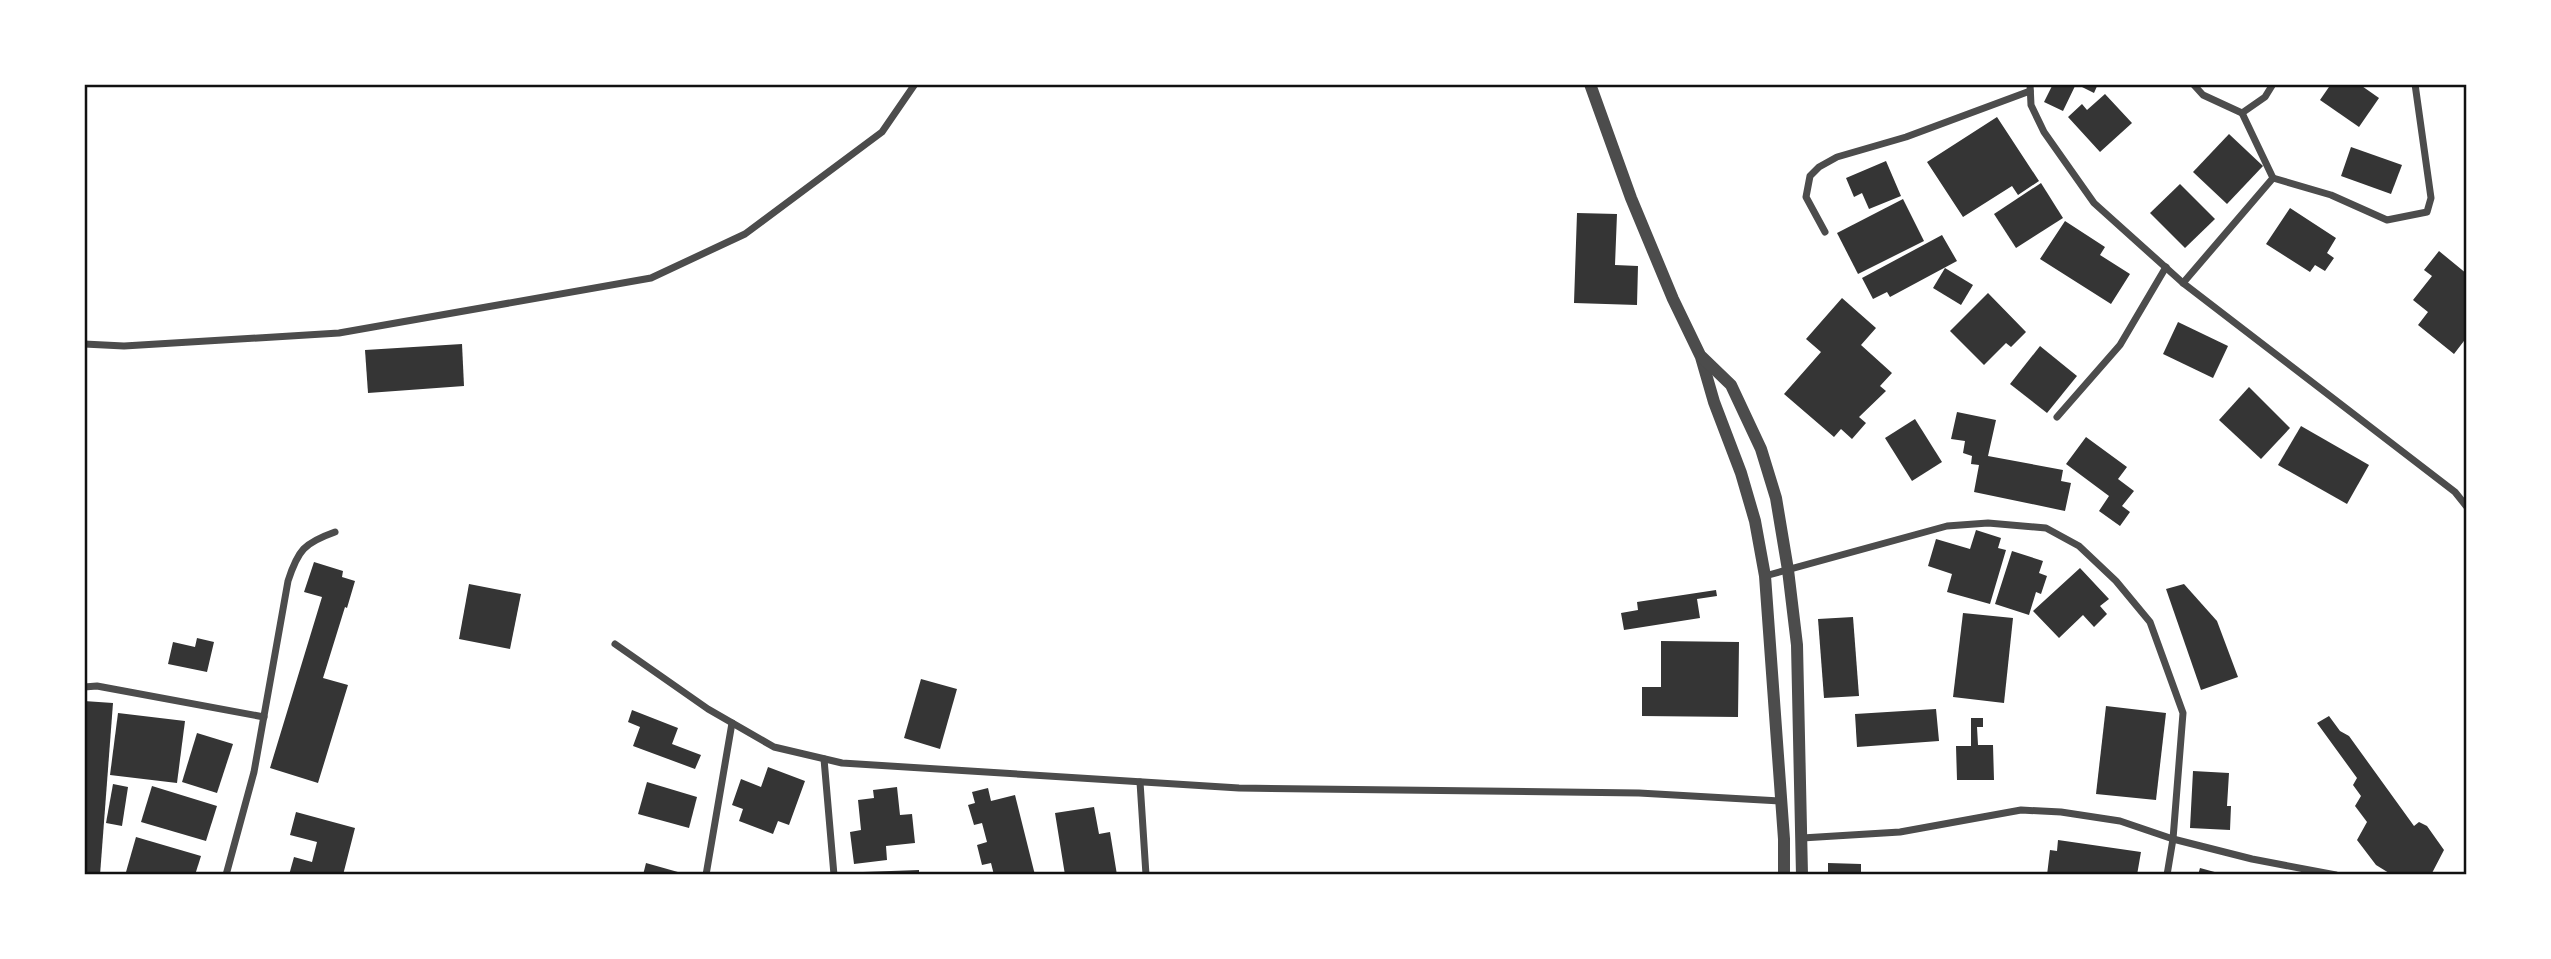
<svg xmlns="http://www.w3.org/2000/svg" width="2551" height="959" font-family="Roboto,sans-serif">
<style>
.building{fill:#353535}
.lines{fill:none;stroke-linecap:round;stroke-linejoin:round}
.minor{stroke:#4c4c4c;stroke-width:7}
.tertiary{stroke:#4c4c4c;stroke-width:12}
.neatline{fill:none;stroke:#111;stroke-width:2.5}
</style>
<rect width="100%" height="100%" fill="#fff"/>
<g class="building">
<polygon points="2053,84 2098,84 2094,93 2076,84 2063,111 2044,102"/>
<polygon points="2331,84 2359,84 2379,98 2359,127 2320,100"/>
<polygon points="2105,94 2132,123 2100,152 2068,117 2082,104 2087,110"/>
<polygon points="1997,117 2039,181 2018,195 2012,186 1963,217 1927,162"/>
<polygon points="2229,134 2263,166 2227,204 2193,172"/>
<polygon points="2351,147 2402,165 2391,194 2341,176"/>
<polygon points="1886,161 1901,196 1869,209 1862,193 1854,197 1846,178"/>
<polygon points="2041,183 2063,218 2016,248 1994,214"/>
<polygon points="2180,184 2215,219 2185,248 2150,213"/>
<polygon points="1903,199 1924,241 1858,274 1837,233"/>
<polygon points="2290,208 2336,238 2327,253 2334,258 2325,271 2315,265 2310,272 2266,244"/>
<polygon points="1577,213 1617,214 1615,265 1638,266 1637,305 1574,303"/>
<polygon points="2065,221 2105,247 2100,255 2130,274 2111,304 2040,259"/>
<polygon points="1942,235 1957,261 1890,297 1887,292 1873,299 1862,278"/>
<polygon points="2439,251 2467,274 2467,337 2454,354 2418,325 2428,312 2413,300 2432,276 2424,270"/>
<polygon points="1945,268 1973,285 1961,305 1933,288"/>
<polygon points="1988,293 2026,332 2011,347 2006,343 1984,365 1950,331"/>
<polygon points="1842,298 1876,328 1861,345 1892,373 1880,386 1886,391 1859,417 1866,423 1852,439 1841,429 1834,437 1784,394 1821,352 1806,339"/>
<polygon points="2178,322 2228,346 2213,378 2163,354"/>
<polygon points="462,344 464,386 368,393 365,350"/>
<polygon points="2040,346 2077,376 2047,413 2010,384"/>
<polygon points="2249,387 2290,428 2261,459 2219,420"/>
<polygon points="1957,412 1996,420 1988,456 2063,470 2061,481 2071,483 2065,511 1974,492 1979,465 1971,464 1972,456 1963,453 1965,441 1951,439"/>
<polygon points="1915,419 1942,462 1912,481 1885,438"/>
<polygon points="2301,426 2369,465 2347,504 2278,465"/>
<polygon points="2086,437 2127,467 2118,479 2134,491 2122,506 2130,512 2120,526 2099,511 2109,496 2066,464"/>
<polygon points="1976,530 2001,538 1998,548 2006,550 1990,604 1947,592 1952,574 1928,566 1936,539 1970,549"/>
<polygon points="2012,551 2043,561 2039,573 2047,576 2041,594 2036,592 2029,615 1995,604"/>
<polygon points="314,562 343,571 342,577 355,581 347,608 345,607 323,678 348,685 318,783 270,768 322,597 304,592"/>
<polygon points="2080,568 2109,599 2100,606 2107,614 2094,627 2083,615 2059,638 2033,611"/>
<polygon points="469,584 521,594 510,649 459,639"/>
<polygon points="2184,584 2217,621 2238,677 2201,690 2166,589"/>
<polygon points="1716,590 1717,596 1697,599 1700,618 1624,630 1621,613 1638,610 1637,602"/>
<polygon points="1963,613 2013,618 2004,703 1953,697"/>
<polygon points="1853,617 1859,696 1824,698 1818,619"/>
<polygon points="197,638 214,642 207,672 168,664 173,642 195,647"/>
<polygon points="1661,641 1739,642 1738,717 1642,716 1642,687 1661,687"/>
<polygon points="921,679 957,689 940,749 904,738"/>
<polygon points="84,701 113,703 100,875 84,875"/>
<polygon points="2106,706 2166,713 2156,800 2096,794"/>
<polygon points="1936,709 1939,741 1857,747 1855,714"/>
<polygon points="632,710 678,728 672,744 701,755 695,769 633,746 640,727 628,722"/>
<polygon points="118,713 185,721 177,783 110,775"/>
<polygon points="2329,716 2340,731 2349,736 2414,826 2419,822 2427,826 2444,850 2431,875 2395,875 2389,873 2376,865 2357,840 2367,822 2355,806 2361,796 2353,785 2357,778 2317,723"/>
<polygon points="1971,718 1983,718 1983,727 1977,727 1978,745 1993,745 1994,780 1957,780 1956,746 1971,746"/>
<polygon points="197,733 233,744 217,793 182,782"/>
<polygon points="768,767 805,781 789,825 778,821 773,834 739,821 743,809 732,805 741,779 761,787"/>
<polygon points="2193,771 2229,773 2227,806 2231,806 2230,830 2190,828"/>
<polygon points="647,782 697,797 689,828 638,814"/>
<polygon points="113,784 128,787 122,826 106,823"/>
<polygon points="152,786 217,806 206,841 141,822"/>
<polygon points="897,787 900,815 912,814 915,843 886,846 887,860 854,864 850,832 861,830 858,800 874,798 873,790"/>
<polygon points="988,788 991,801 1015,795 1035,875 994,875 991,863 982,865 977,845 987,842 982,823 974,825 968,805 975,803 972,792"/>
<polygon points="1094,807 1099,834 1110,832 1117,875 1065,875 1055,813"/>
<polygon points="296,812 355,828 343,875 289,875 294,857 312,862 317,842 290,835"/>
<polygon points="136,837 201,856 195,875 135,875 126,872"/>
<polygon points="2058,840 2141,852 2137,875 2047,875 2050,850 2057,851"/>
<polygon points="646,863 685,874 685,875 643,875"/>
<polygon points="1828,863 1861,864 1861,875 1828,875"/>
<polygon points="2200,868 2222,874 2222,875 2198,875"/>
<polygon points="919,870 919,875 863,875 863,872"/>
</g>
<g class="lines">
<g class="minor">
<polyline points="2030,84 2031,105 2044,132 2094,203 2183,283 2455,492 2467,507"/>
<polyline points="2193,84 2203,95 2242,113 2273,178"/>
<polyline points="2242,113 2265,97 2273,84"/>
<polyline points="1825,232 1806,197 1810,176 1819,167 1837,157 1906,137 2030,91"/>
<polyline points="2183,283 2273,178 2331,195 2387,220 2427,212 2431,198 2415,84"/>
<polyline points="84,344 124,346 339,333 651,278 745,234 882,132 915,84"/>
<polyline points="2057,417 2120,345 2166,267"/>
<polyline points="1765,576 1947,526 1988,523 2046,528 2079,546 2116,581 2150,622 2183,713 2173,839 2167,875"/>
<polyline points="615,644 708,709 774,747 842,763 1239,788 1639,793 1781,801"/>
<polyline points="84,687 97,686 264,717"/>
<polyline points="824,759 834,875"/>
<polyline points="1140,782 1146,875"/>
<polyline points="1802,838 1900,832 2021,810 2061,812 2120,821 2173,839 2252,859 2336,875"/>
<path d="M226,875L254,772L288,581C298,550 304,543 335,532"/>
<polyline points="706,875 732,723"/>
</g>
<g class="tertiary">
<polyline points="1590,84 1631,198 1673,299 1701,357 1714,402 1741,473 1755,521 1765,576 1784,839 1784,875"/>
<polyline points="1702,357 1731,385 1761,449 1776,498 1788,570 1797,645 1802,875"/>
</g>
</g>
<rect width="2551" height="959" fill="none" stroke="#ffffff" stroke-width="172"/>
<rect x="86" y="86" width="2379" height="787" class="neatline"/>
</svg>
